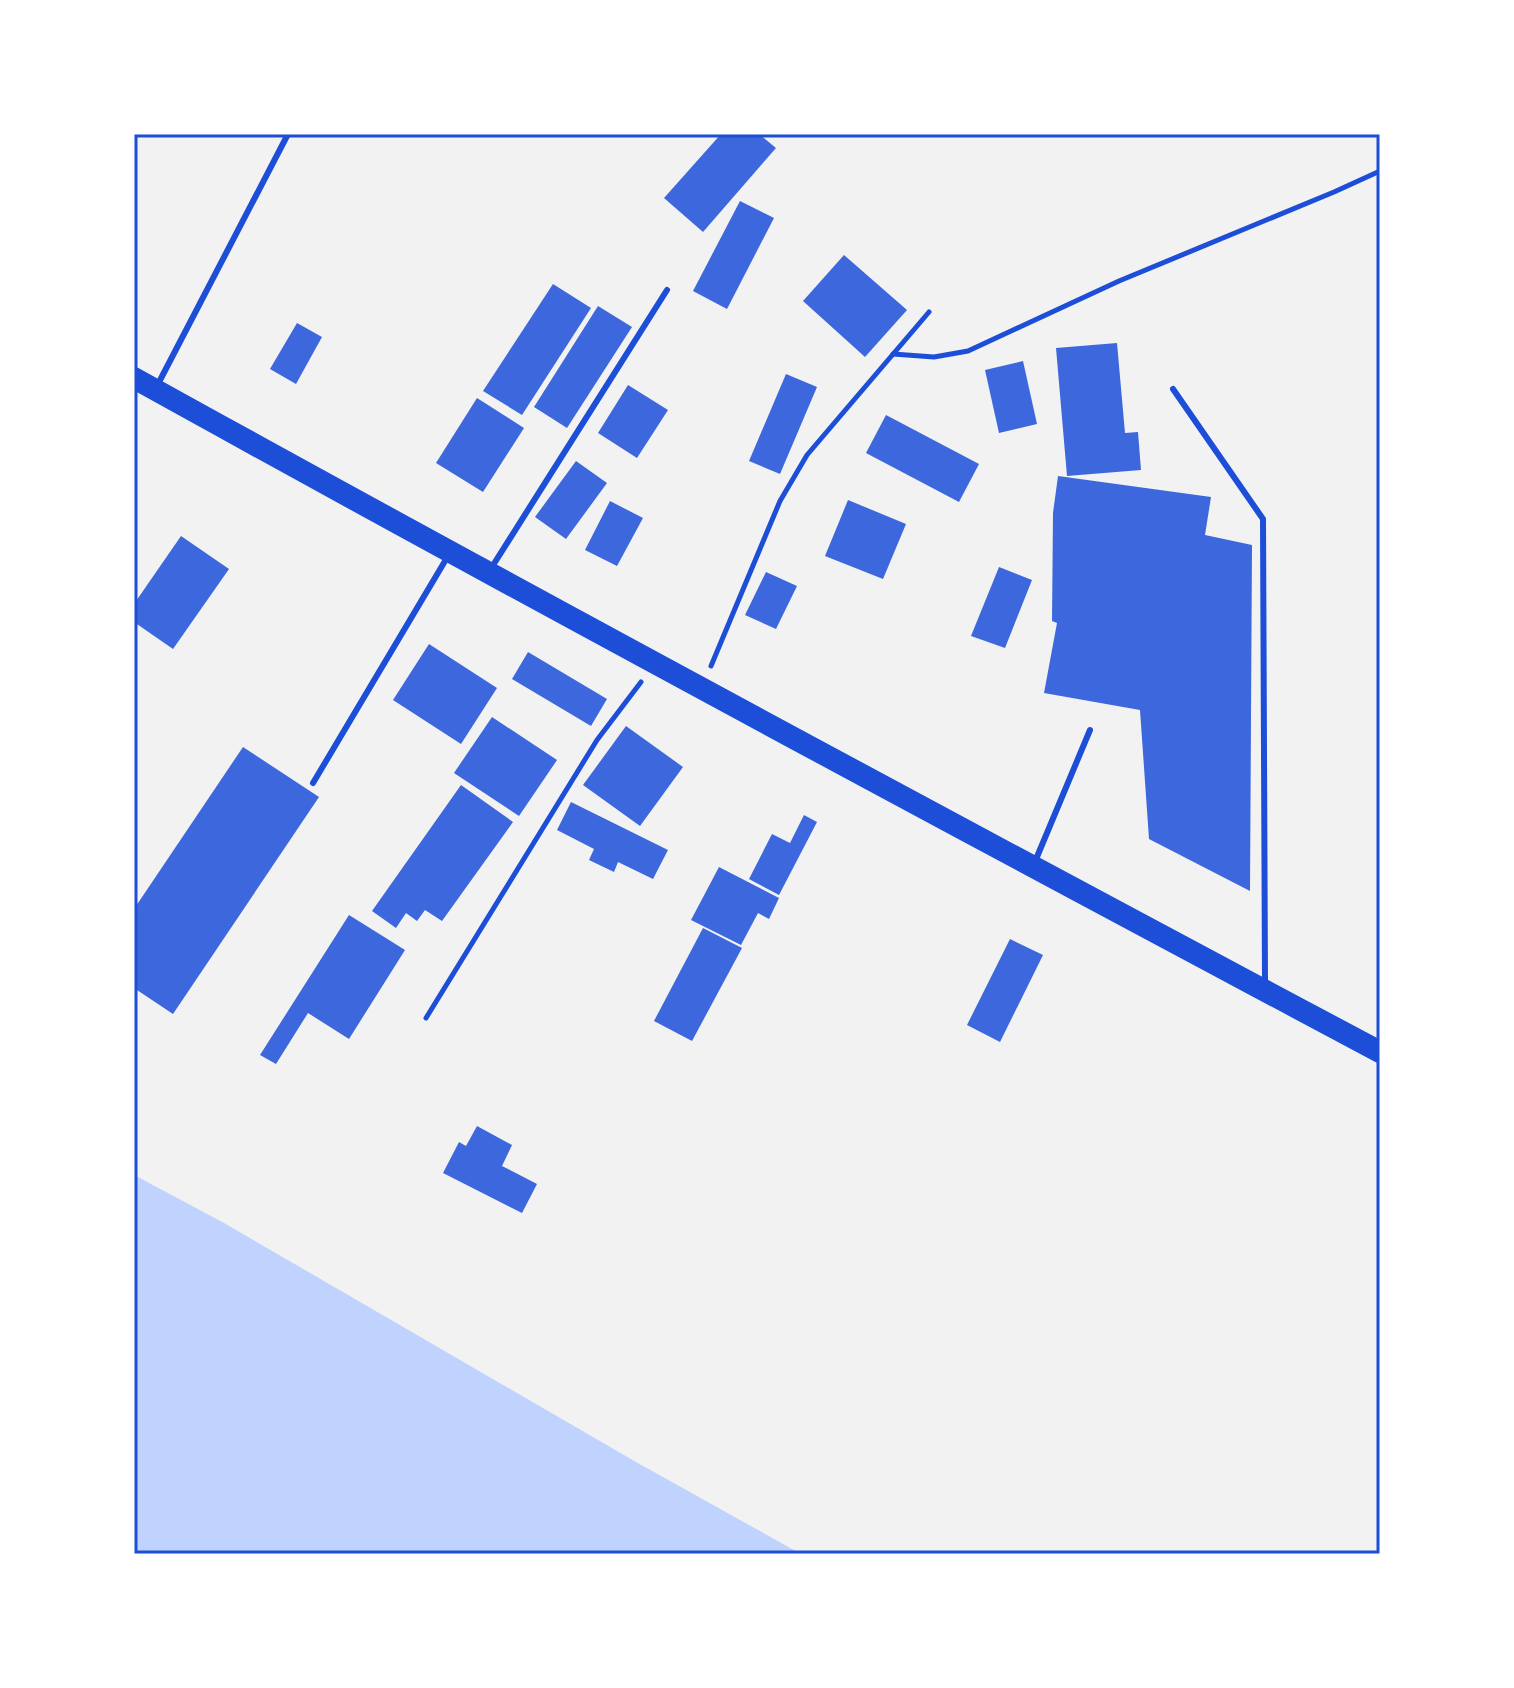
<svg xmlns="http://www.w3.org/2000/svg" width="1514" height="1688" font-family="Cabin,sans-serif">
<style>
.water{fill:#bfd3fe}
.building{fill:#3d67dc}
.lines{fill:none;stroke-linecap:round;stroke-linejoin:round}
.path{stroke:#1d4ed8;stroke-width:5}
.service{stroke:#1d4ed8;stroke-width:6}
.trunk{stroke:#1d4ed8;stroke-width:22}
.neatline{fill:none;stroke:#1d4ed8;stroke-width:3}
</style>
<rect width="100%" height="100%" fill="#f2f2f2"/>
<polygon class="water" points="134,1175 224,1223 636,1462 801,1554 134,1554"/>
<g class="building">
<polygon points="721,134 759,134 776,148 703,232 664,198"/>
<polygon points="740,201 774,218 727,309 693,291"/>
<polygon points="844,255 907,310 865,357 803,301"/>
<polygon points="553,284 591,308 522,415 483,391"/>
<polygon points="598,306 632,327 567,428 534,407"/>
<polygon points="297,323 322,337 296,384 270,369"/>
<polygon points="1117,343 1125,433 1138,432 1141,470 1067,476 1056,348"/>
<polygon points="1023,361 1037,424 999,433 985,370"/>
<polygon points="786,374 817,387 780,474 749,461"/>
<polygon points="628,385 668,410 637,458 598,433"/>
<polygon points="477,398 524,428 483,492 436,463"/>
<polygon points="886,415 979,464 959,502 866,453"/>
<polygon points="576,461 607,483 566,539 535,517"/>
<polygon points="1058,476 1211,497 1205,535 1252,545 1250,891 1149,839 1140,710 1044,693 1057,623 1052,621 1053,513"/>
<polygon points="848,500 906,524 883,579 825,556"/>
<polygon points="610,501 643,518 617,566 585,550"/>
<polygon points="181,536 229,569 173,649 134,622 134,604"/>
<polygon points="999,567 1032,580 1005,648 971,636"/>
<polygon points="766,572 797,586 776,629 745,615"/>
<polygon points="429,644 497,688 461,744 393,700"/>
<polygon points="528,652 607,699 591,726 512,679"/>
<polygon points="492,717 557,760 519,816 454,773"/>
<polygon points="626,726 683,767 640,826 583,785"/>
<polygon points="243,747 319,797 173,1014 134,988 134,909"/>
<polygon points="461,785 513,822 442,921 425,910 417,921 406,913 396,928 372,911"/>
<polygon points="571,802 668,850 653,879 618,862 614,872 589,860 594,849 557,830"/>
<polygon points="804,815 817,822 779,895 749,879 772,834 790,843"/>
<polygon points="719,867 779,898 769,919 758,913 741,945 691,920"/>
<polygon points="349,915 405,950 349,1039 308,1013 276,1064 260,1055"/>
<polygon points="703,928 742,948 692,1041 654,1021"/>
<polygon points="1010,939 1043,955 1000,1042 967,1025"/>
<polygon points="477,1126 512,1145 502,1166 537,1184 522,1213 443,1173 459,1142 466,1146"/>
</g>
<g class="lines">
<g class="path">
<polyline points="893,354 934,357 968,351 1119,281 1334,192 1380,171"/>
<polyline points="711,666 780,501 807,455 929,312"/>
<polyline points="426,1018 597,740 641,682"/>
</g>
<g class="service">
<polyline points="157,386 288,134"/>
<polyline points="1173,389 1263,519 1265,983"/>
<polyline points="490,570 667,290"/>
<polyline points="313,783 448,556"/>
<polyline points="1034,864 1090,730"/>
</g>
<path class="trunk" d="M134,378C547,607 963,830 1380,1052"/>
</g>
<rect width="1514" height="1688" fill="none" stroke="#ffffff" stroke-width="272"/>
<rect x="136" y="136" width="1242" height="1416" class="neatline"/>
</svg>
